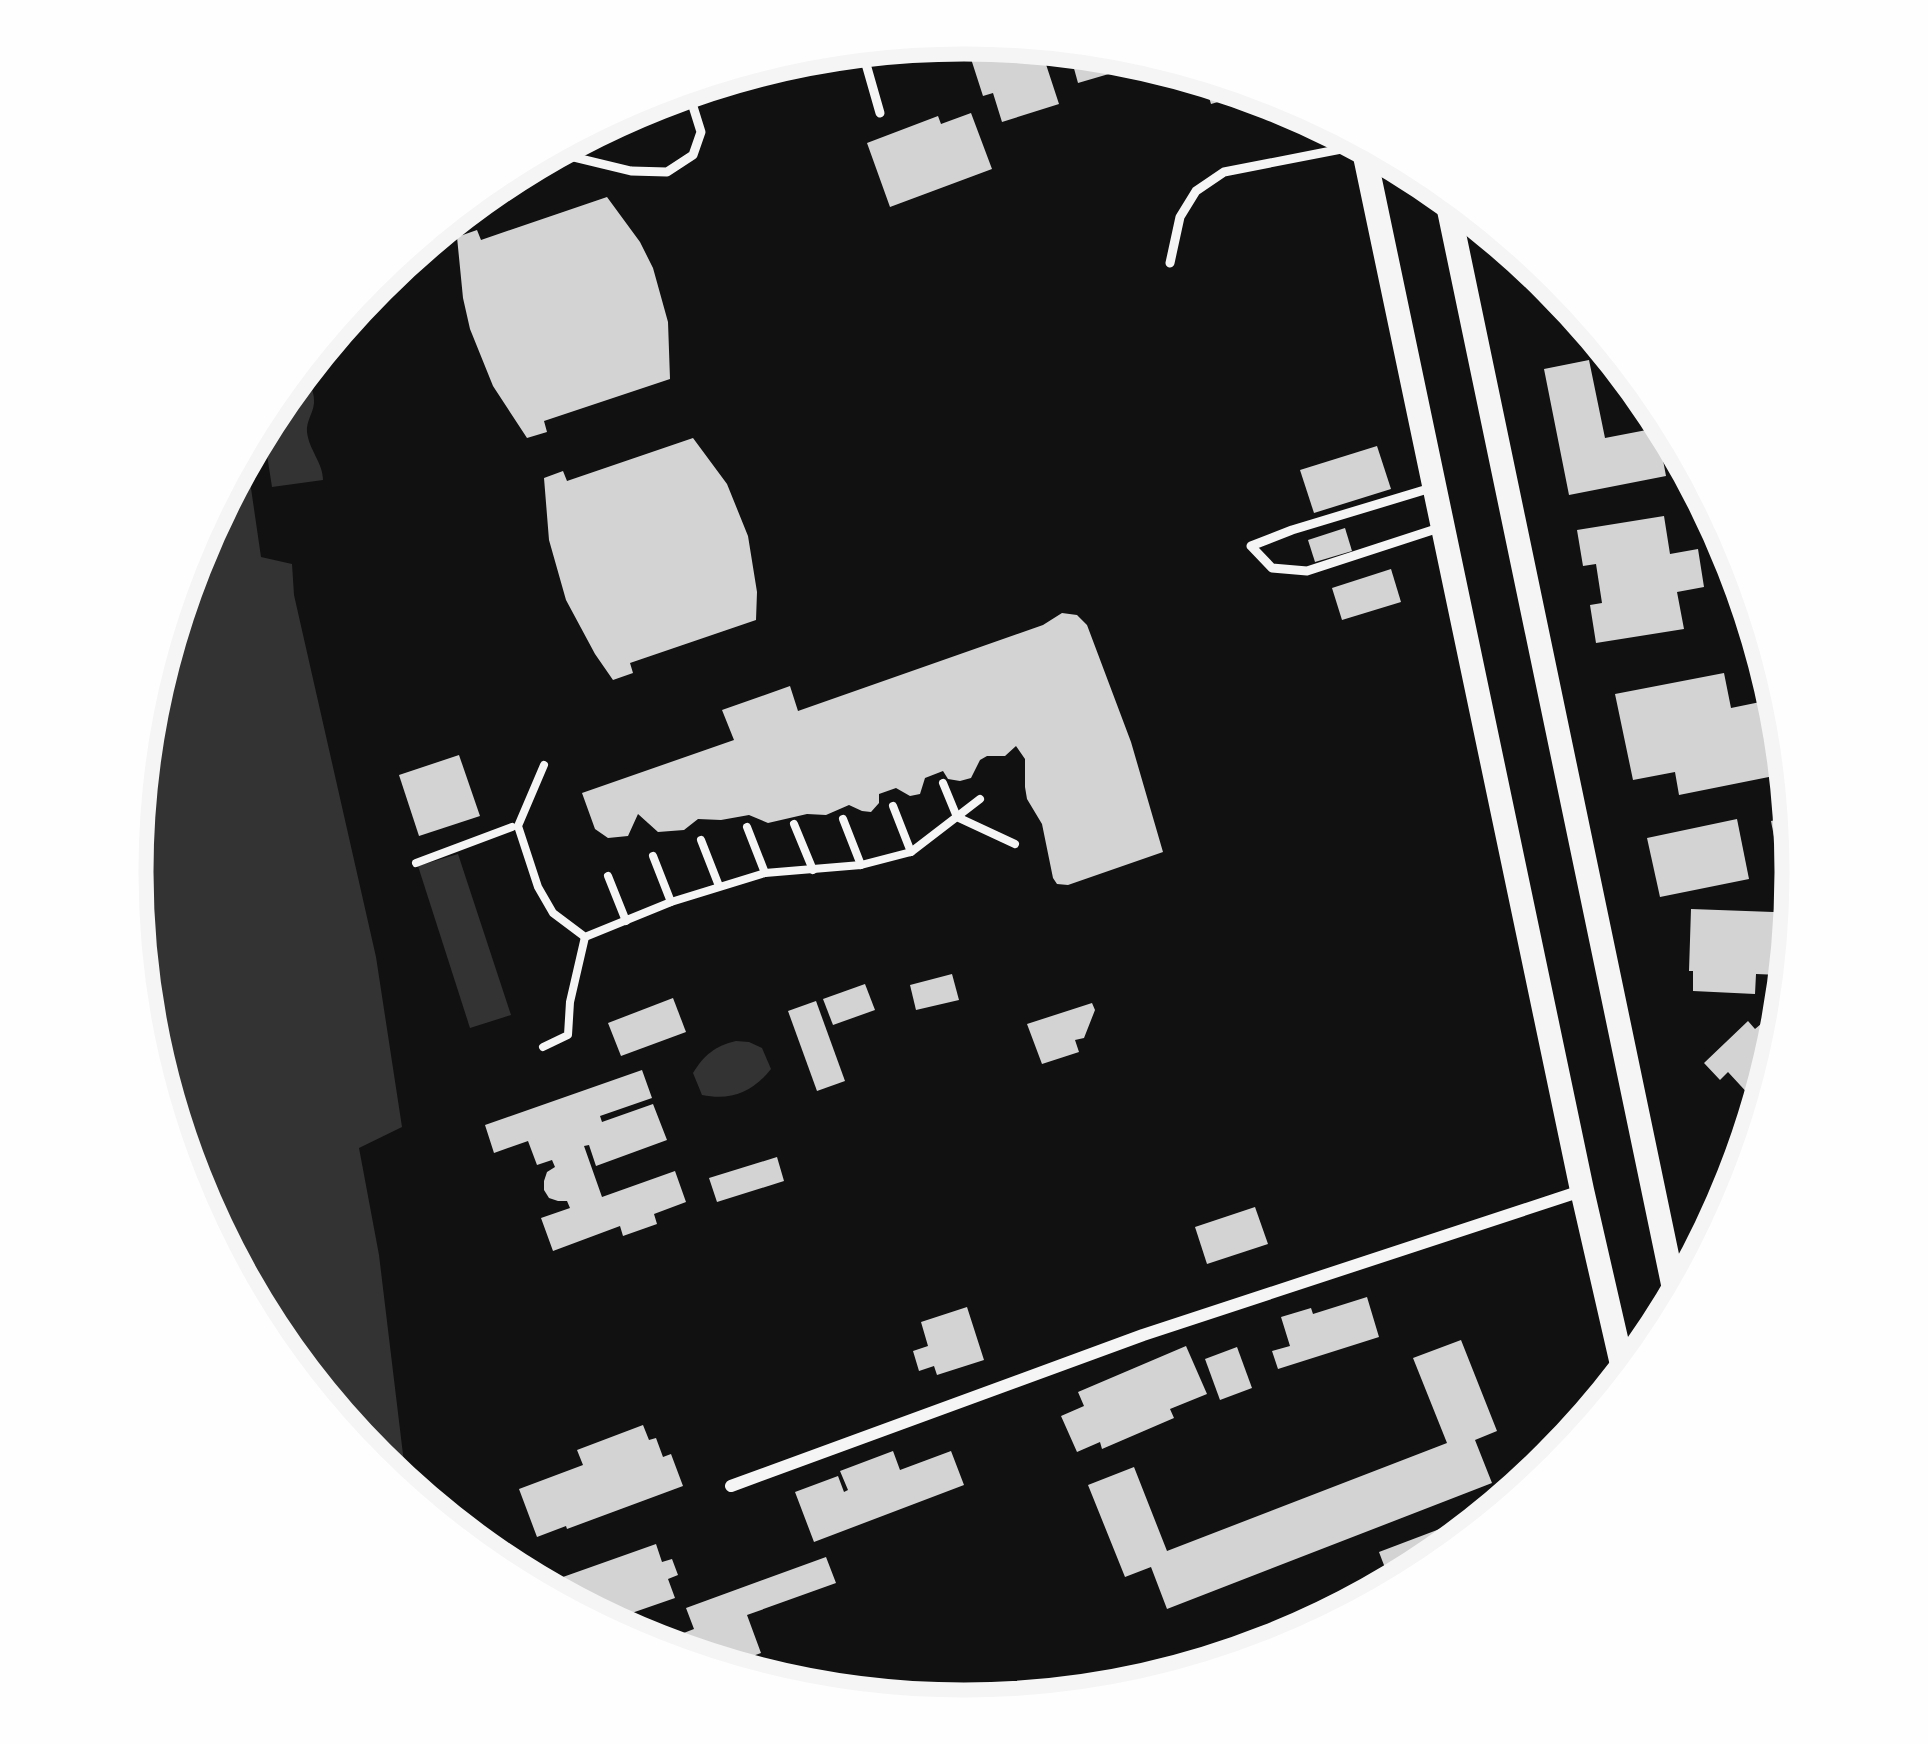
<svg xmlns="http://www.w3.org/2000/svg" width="1928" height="1744" font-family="'Open Sans',sans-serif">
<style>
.water{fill:#333}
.building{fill:#d3d3d3}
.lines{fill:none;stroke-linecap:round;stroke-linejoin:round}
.path{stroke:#f5f5f5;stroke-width:8}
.service{stroke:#f5f5f5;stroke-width:9}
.minor{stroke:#f5f5f5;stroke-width:12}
.secondary{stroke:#f5f5f5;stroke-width:24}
.rim{fill:none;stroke:#f5f5f5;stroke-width:15}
</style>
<rect width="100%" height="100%" fill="#111"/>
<g class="water">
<path d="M299,366C305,379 315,387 314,403C313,414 306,421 307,432C309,450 323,463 323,480L272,487L261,416Z"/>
<polygon points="245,447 261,557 292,564 294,595 376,957 402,1127 359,1148 379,1255 408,1496 370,1465 266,1338 189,1192 141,1035 125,871 141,708 189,550"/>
<polygon points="458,854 511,1015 470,1028 418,866"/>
<path d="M736,1041L749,1042L762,1048L771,1069C753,1092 731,1101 702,1095L693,1073C704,1055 715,1046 736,1041Z"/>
</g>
<g class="building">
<polygon points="966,33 1038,40 1059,104 1002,122 993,93 983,96 963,34"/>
<polygon points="1067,43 1128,49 1160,59 1078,83"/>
<polygon points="1201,71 1240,83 1271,93 1250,98 1249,93 1211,104"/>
<polygon points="971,113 992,169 890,207 867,143 938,116 941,124"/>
<polygon points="607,197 640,242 653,268 668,322 670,379 544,421 547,432 527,438 493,386 470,329 463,298 457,237 477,230 481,240"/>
<polygon points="1589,360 1605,438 1657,428 1666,476 1569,495 1544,369"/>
<polygon points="1660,405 1662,406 1697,472 1674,476"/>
<polygon points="693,438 727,484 748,536 757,592 756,620 630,663 633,673 613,680 595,654 566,600 549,540 544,478 563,471 567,481"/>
<polygon points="1377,446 1391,489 1314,513 1300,470"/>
<polygon points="1664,516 1670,554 1698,549 1704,587 1677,592 1684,629 1596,643 1590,605 1602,603 1596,564 1583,566 1577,530"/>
<polygon points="1345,528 1352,551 1315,562 1308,540"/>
<polygon points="1391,569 1401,602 1342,620 1332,588"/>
<polygon points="1749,583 1759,616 1748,618 1746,609 1732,612 1727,587"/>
<polygon points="1062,613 1077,615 1087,625 1131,742 1163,852 1068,885 1057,884 1053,878 1042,824 1027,799 1025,787 1025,759 1016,746 1005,756 987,756 980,760 971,778 960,781 948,779 943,771 925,778 920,794 910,796 896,788 879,794 879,803 871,812 862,811 849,805 826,815 807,814 768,823 749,815 721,820 698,819 684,830 658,832 638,814 628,836 608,838 595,829 582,793 734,740 722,710 790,686 798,711 1043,625"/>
<polygon points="1724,673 1731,708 1770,700 1784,774 1679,795 1675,772 1633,780 1615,694"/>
<polygon points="459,755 480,816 419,836 399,775"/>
<polygon points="1797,816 1803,873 1782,878 1771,821"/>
<polygon points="1737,819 1749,879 1660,897 1647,838"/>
<polygon points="1691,909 1799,913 1793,970 1782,969 1782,975 1756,974 1755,994 1693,991 1693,971 1689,971"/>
<polygon points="952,974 959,1000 916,1010 910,985"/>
<polygon points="865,984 875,1010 833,1025 823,999"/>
<polygon points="673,998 686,1032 621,1056 608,1023"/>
<polygon points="816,1001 845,1081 817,1091 788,1011"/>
<polygon points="1092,1003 1095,1010 1084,1038 1075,1040 1079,1052 1042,1064 1027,1024"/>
<polygon points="1785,1004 1789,1009 1787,1036 1764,1111 1728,1072 1720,1080 1704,1063 1748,1021 1755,1029"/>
<polygon points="642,1070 652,1098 600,1116 602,1122 653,1104 667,1140 596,1166 589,1145 584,1146 602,1197 675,1171 686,1202 654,1214 657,1224 623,1236 620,1226 553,1251 541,1218 570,1208 567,1201 558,1201 549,1198 544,1190 544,1181 547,1172 555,1167 552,1160 537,1165 528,1141 494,1153 485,1125"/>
<polygon points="777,1157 784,1181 717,1202 709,1178"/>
<polygon points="1255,1207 1268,1244 1207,1264 1195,1227"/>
<polygon points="1367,1297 1379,1337 1278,1369 1272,1351 1290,1346 1281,1317 1311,1308 1313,1314"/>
<polygon points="967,1307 984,1360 937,1375 934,1366 919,1371 913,1351 928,1346 921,1322"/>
<polygon points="1461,1340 1497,1431 1475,1440 1492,1483 1167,1609 1151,1567 1125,1577 1088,1485 1134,1467 1167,1551 1447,1443 1413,1358"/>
<polygon points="1186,1346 1207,1394 1170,1409 1174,1418 1102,1449 1100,1442 1077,1452 1061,1416 1084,1406 1078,1392"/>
<polygon points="1237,1347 1252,1388 1220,1400 1205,1359"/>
<polygon points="643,1425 649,1440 656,1438 663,1457 671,1454 683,1486 567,1529 566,1526 537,1537 519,1489 583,1465 577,1450"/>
<polygon points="893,1451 900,1470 951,1451 964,1485 814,1542 795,1492 838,1476 844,1492 848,1490 840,1471"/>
<polygon points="1474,1516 1479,1529 1430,1570 1393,1589 1379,1552"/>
<polygon points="656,1544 662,1562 672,1559 678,1575 668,1579 675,1598 600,1624 546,1595 550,1594 546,1583"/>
<polygon points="826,1557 836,1583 747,1615 761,1653 728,1665 731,1674 645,1648 694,1629 686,1608"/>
</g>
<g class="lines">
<g class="path">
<polyline points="544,765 518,826 538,887 553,913 585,937 671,902 765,873 861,865 911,852 980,799"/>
<polyline points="943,783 957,817 1015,844"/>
<polyline points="893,806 911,852"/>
<polyline points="843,819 861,865"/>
<polyline points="794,824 813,870"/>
<polyline points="747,827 765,873"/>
<polyline points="701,840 719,886"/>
<polyline points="653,856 671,902"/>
<polyline points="416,863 512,827"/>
<polyline points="608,876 626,921"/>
<polyline points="543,1047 568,1035 570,1002 585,937"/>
</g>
<g class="service">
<polyline points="860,43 880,113"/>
<polyline points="544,150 631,171 667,172 693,155 701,132 686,84"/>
<polyline points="1170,263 1180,217 1196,191 1224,172 1362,145"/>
<polyline points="1431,488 1292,530 1251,546 1272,568 1307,571 1442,527"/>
</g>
<g class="minor">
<polyline points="731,1486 1143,1335 1581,1191"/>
<polyline points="1103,1697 1148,1680 1170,1682"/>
</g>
<g class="secondary">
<polyline points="1361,137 1582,1190 1626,1382"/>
<polyline points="1444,186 1678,1308"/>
</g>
</g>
<path d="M0 0H1928V1744H0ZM146 872a818 818 0 1 1 1636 0a818 818 0 1 1-1636 0Z" fill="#fefefe" fill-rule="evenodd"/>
<path class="rim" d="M146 872a818 818 0 1 1 1636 0a818 818 0 1 1-1636 0Z"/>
</svg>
